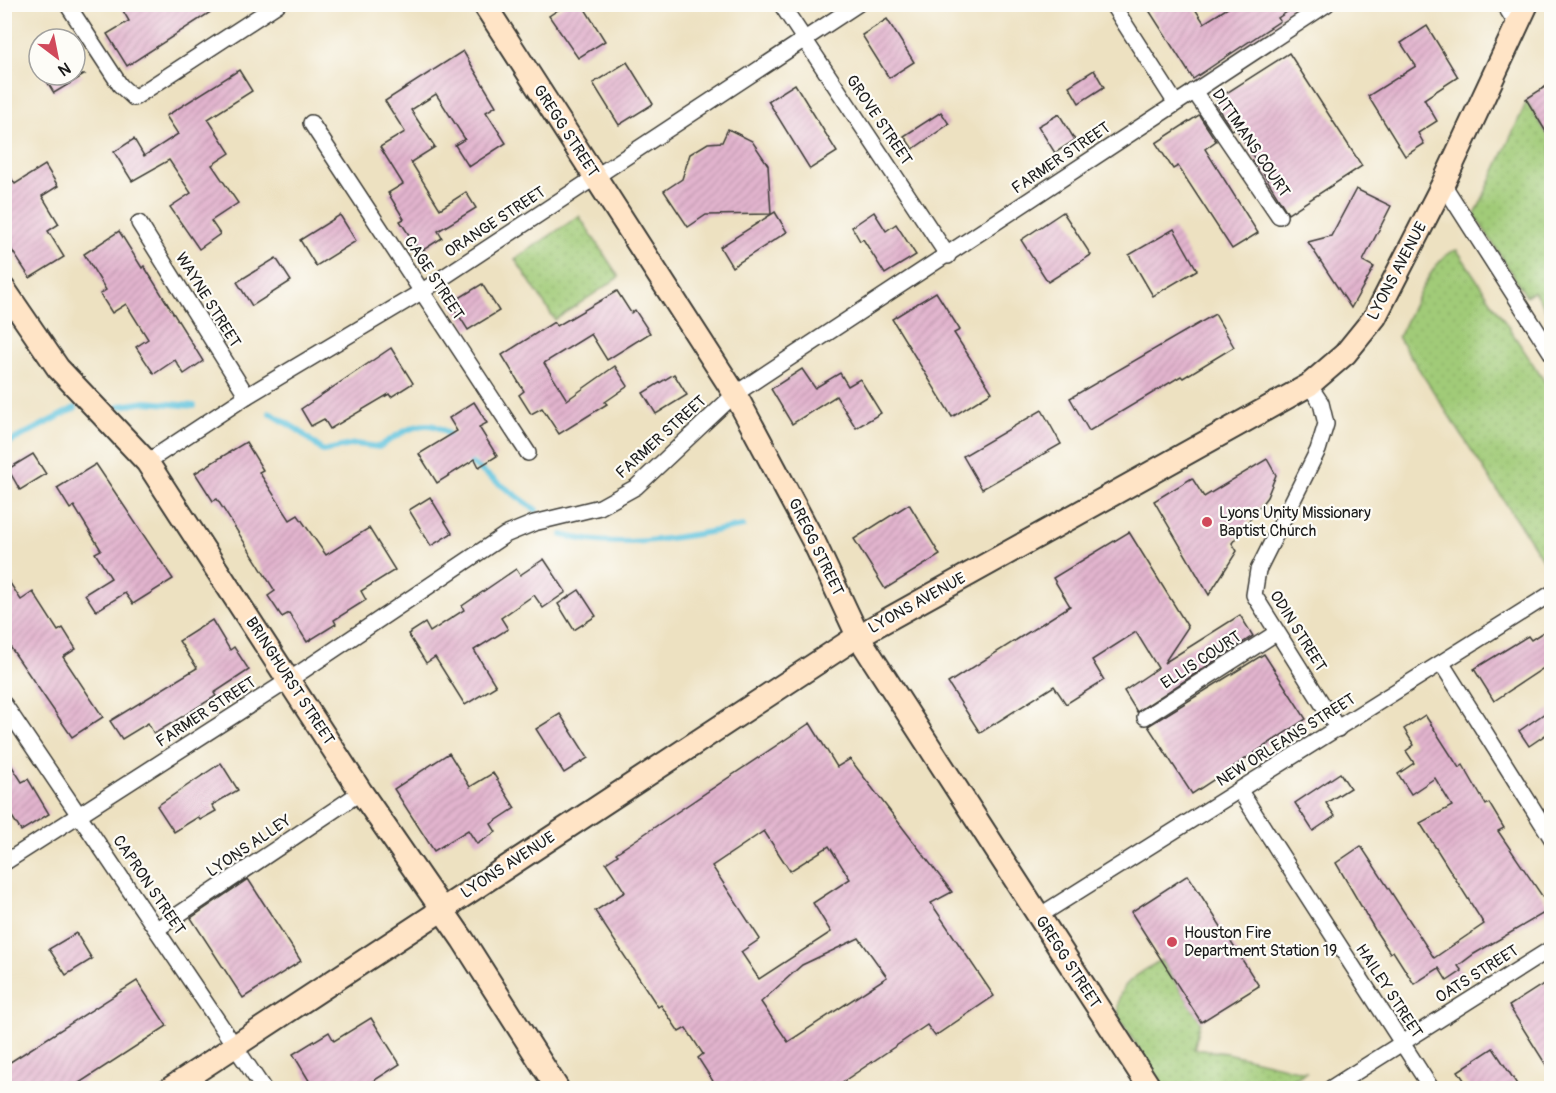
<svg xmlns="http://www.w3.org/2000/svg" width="1556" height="1093" font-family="Pangolin,sans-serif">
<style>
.grass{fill:url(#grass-dots);stroke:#5e744a;stroke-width:1.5}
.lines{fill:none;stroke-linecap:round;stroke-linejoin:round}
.stream{stroke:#5fc3dd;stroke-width:6}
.building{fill:url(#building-hatch);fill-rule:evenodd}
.street-casing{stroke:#3b3a35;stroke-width:18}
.secondary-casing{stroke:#3b3a35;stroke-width:26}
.street{stroke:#fff;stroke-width:15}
.secondary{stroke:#ffe4c6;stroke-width:22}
.poi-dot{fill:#d1495b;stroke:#fdfcf7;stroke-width:2}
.labels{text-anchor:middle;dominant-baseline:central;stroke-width:4.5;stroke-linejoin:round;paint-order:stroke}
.street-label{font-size:16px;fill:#1c1c1c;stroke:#fdfcf7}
.poi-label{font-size:16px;fill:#1c1c1c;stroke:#fdfcf7;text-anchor:start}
</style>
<defs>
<pattern id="grass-dots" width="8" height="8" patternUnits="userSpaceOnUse" patternTransform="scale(1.5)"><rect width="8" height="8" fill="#a1cb78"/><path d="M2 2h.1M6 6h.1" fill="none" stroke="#8aae67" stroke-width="1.8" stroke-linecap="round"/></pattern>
<pattern id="building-hatch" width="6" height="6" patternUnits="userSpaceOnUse" patternTransform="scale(1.5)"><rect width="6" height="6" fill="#e2b4ce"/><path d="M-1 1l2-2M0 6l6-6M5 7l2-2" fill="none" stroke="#c19ab0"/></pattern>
</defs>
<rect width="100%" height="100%" fill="#fdfcf7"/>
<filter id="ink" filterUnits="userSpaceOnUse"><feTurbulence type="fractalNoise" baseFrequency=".0167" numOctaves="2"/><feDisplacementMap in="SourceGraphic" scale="12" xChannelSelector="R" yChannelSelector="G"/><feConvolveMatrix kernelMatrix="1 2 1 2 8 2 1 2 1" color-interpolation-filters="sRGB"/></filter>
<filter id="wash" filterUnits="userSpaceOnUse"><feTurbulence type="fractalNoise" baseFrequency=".008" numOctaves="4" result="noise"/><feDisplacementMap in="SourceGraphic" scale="24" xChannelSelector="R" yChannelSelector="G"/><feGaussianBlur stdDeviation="1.35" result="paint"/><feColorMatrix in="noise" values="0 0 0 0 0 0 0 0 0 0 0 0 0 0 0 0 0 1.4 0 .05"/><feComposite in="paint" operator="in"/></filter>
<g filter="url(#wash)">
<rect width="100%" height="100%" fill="#ede1c1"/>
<g class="grass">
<polygon points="1527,101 1551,140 1551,318 1534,291 1526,296 1475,215"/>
<polygon points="579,216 619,277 555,320 515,259"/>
<path d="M1457,250L1551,391V573L1398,337C1410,315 1432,255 1457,250Z"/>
<path d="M1161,960L1201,1021L1194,1049L1227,1053L1306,1072L1280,1088H1164L1119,1018C1113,984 1136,976 1161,960Z"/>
</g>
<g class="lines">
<g class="stream">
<polyline points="119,406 146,402 194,406"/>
<path d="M270,413L298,430L323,451L355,444L379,447C404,431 431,410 454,441"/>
<polyline points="4,445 75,408"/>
<polyline points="466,456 472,464 536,510"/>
<path d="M562,535C621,551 685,536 743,526"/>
</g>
</g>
<g id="blocks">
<g class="building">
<polygon points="119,4 223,4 127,66 107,34 129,21"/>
<polygon points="567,4 582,4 605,41 578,58 549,16"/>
<polygon points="1145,4 1192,4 1204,23 1234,4 1299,4 1278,18 1280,21 1193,79"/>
<polygon points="887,19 914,62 889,78 862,35"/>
<polygon points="1427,26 1458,77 1424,99 1437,121 1418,133 1424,144 1405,156 1368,96 1416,66 1401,43"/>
<polygon points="463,51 496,106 486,112 506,143 469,167 455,145 465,139 436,94 411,110 435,147 411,162 440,209 466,192 476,208 438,231 442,238 420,252 400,221 404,219 388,193 403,184 380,147 405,132 385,101"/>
<polygon points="1289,53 1362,166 1288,214 1236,128 1232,130 1215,104 1218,102 1217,99"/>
<polygon points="627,62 653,104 619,125 593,83"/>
<polygon points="239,70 252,91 208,119 230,153 212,165 238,203 211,221 220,234 199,249 170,207 191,193 169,160 132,181 114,152 134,139 144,156 178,134 166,116"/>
<polygon points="1094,70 1104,87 1079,103 1069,86"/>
<polygon points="43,75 84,75 54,93"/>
<polygon points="1551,83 1551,140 1526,99"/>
<polygon points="795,84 837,152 810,169 768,101"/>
<polygon points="941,112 949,124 913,149 904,136"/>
<polygon points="1059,114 1075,140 1055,153 1038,126"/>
<polygon points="1199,115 1216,141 1205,149 1258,233 1232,249 1178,166 1173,169 1156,143"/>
<polygon points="728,129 752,141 768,165 771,214 706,215 688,227 664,191 682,179 690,154 708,143 722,142"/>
<polygon points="45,165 58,186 42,196 59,224 48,231 64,257 30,278 4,238 4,167 15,184"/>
<polygon points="1356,189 1391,206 1363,261 1374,267 1351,308 1308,242 1331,236"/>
<polygon points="775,212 787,232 732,267 720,247"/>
<polygon points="874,212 886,231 896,224 916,255 885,274 863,239 860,241 852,227"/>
<polygon points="1063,212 1091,255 1048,282 1021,240"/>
<polygon points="340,215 356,241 316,266 300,240"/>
<polygon points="1174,229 1197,270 1153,296 1129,255"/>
<polygon points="119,231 142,268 144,266 203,361 184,374 175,360 154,374 136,347 148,339 126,304 112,313 100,294 106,290 84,254"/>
<polygon points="276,258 291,281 252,306 237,282"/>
<polygon points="482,284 499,311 468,330 451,303"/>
<polygon points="617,291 631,313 635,310 650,333 607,360 591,334 544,363 567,400 615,366 628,386 605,402 607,404 559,434 542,408 531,414 519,395 524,391 502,355 554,322 557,326"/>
<polygon points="936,292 960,330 954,333 992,392 952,417 892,319"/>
<polygon points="1215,314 1234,347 1183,378 1181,376 1089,431 1070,398"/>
<polygon points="391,348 413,383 391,397 389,394 330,429 324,419 311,426 301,409"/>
<polygon points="802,369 815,388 840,373 848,386 860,379 881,413 856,428 836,396 792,424 771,389"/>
<polygon points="674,374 687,395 656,414 643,393"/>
<polygon points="474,402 487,423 479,427 497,456 479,467 475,459 437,483 419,454 457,431 449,418"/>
<polygon points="1042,410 1061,444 982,489 963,456"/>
<polygon points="246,442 263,470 259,472 290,520 298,515 326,555 369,528 395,570 361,591 366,600 334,620 336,624 307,642 289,613 282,617 268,596 275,591 217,499 213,501 195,473"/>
<polygon points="33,454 46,474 20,490 8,469"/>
<polygon points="1267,459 1276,475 1267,497 1232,543 1237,551 1209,595 1154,501 1192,478 1204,497"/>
<polygon points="96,464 173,579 133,604 125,593 96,611 85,594 111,578 95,553 101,550 74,506 70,509 57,488"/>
<polygon points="430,497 452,533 431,546 409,510"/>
<polygon points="909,504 940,555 885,589 854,539"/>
<polygon points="1129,532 1188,627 1164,663 1240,615 1253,636 1137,712 1124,691 1158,668 1136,632 1092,660 1104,680 1066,704 1054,686 980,733 948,683 1070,606 1053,578"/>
<polygon points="544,559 566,592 543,608 534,595 501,618 508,629 474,650 496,686 465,705 435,657 426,663 408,634 425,623 430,632 464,610 462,606 516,569 520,575"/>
<polygon points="4,574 21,600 33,592 58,631 63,628 76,649 63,657 103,717 72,737 4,638"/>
<polygon points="579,590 596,616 574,630 558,604"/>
<polygon points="212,620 230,650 234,647 249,670 214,693 216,696 154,734 148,723 122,739 110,721 197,668 179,641"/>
<polygon points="1551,627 1551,663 1494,701 1474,669 1528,636 1531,640"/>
<polygon points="1264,654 1306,719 1192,794 1148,726"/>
<polygon points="1551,709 1551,731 1529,746 1519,731"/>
<polygon points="560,714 588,758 564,773 536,729"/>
<polygon points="1425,715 1459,768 1463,765 1486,805 1489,803 1504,828 1498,831 1551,909 1474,954 1458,966 1462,971 1447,981 1439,968 1414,984 1393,951 1390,953 1375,930 1336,863 1361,846 1434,958 1484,924 1420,823 1452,806 1435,778 1411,794 1398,774 1414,763 1406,751 1414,745 1404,729"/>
<path d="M810,723L837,767L850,759L952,892L931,903L994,996L935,1036L927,1025L832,1089H718L698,1058L703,1054L686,1028L679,1032L661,1005L658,1007L595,911L625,892L606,863L618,855L616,853ZM764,831L790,871L829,846L850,879L813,903L831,932L759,979L741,952L760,939L712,866ZM859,938L887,977L788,1042L761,1002L802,965Z"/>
<polygon points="449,753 470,787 493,773 515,808 491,824 496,832 477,844 468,830 434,851 394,789"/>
<polygon points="4,754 22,782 28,779 49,814 21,831 4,804"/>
<polygon points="221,763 238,790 212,805 216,811 200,820 198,817 174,832 157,806"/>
<polygon points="1340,773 1350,788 1326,803 1335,816 1313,831 1295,803"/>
<polygon points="1188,875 1259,986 1201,1022 1131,912"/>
<polygon points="248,879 301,961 243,998 191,918"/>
<polygon points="76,933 92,959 66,975 49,949"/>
<polygon points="1551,979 1551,1073 1509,1006"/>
<polygon points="137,981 167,1026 70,1089 4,1089 4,1066"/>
<polygon points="371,1018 400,1064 361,1089 314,1089 293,1054 329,1032 334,1041"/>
<polygon points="1493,1048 1509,1072 1520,1089 1470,1089 1458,1071"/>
</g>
</g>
</g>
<g filter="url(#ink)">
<use href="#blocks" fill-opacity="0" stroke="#3b3a35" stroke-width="1.5"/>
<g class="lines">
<g class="street-casing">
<g id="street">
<polyline points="67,4 120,85 134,98 278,4"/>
<polyline points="781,4 948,256"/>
<polyline points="1112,4 1175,102"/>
<polyline points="1504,4 1517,25"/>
<polyline points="1194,91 1279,216"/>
<polyline points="311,123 528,453"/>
<polyline points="1443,184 1552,354"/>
<polyline points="139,223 247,396"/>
<polyline points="1309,385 1321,403 1326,424 1318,450 1258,570 1254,595 1338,729"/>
<polyline points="147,462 247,396 421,292 858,4"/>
<polyline points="1442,664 1552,839"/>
<polyline points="4,704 263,1088"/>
<polyline points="1145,717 1276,633"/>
<polyline points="1240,791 1431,1088"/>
<polyline points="4,863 289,680 505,535 534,523 600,507 636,487 735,394 1327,4"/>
<polyline points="1039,916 1552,593"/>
<polyline points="157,929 361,792"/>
<polyline points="1331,1088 1552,948"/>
</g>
</g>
<g class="secondary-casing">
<g id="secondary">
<polyline points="484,4 735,394 814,542 858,636 1150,1088"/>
<polyline points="4,289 58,368 147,462 361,792 463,940 557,1088"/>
<polyline points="171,1088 858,636 1309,385 1345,354 1375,317 1443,184 1527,4"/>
</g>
</g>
<use href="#street" class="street"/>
<use href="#secondary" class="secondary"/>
</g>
</g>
<g class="poi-dot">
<circle cx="1207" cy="522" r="6"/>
<circle cx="1172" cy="942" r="6"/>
</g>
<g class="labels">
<g class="street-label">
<text transform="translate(879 120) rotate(56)">GROVE STREET</text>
<text transform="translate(566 131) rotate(57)">GREGG STREET</text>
<text transform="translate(1251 143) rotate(56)">DITTMANS COURT</text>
<text transform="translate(1061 158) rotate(-34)">FARMER STREET</text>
<text transform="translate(495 222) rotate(-33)">ORANGE STREET</text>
<text transform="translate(1397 271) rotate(-62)">LYONS AVENUE</text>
<text transform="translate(434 278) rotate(57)">CAGE STREET</text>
<text transform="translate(208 300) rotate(58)">WAYNE STREET</text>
<text transform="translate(661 437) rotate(-42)">FARMER STREET</text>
<text transform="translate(816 547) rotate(64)">GREGG STREET</text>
<text transform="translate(917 603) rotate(-29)">LYONS AVENUE</text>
<text transform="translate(1298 631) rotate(58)">ODIN STREET</text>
<text transform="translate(1201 660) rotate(-33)">ELLIS COURT</text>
<text transform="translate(290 681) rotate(57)">BRINGHURST STREET</text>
<text transform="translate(206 712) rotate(-33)">FARMER STREET</text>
<text transform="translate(1286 740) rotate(-32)">NEW ORLEANS STREET</text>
<text transform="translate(249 846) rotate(-34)">LYONS ALLEY</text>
<text transform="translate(508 865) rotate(-33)">LYONS AVENUE</text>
<text transform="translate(149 885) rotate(56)">CAPRON STREET</text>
<text transform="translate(1068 962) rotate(57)">GREGG STREET</text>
<text transform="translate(1477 974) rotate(-32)">OATS STREET</text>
<text transform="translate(1389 991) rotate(57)">HAILEY STREET</text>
</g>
<g class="poi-label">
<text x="1219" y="513">Lyons Unity Missionary<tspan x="1219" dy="18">Baptist Church</tspan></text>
<text x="1184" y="933">Houston Fire<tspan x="1184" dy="18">Department Station 19</tspan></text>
</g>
</g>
<rect width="1556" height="1093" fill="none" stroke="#fdfcf7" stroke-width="24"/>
<g transform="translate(57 57) rotate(148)"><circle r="28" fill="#fdfcf7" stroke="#a3a29f" stroke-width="1.5"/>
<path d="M0-4.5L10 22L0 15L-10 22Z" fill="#d1495b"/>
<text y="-9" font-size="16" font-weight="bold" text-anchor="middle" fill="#1c1c1c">N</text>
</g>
</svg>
